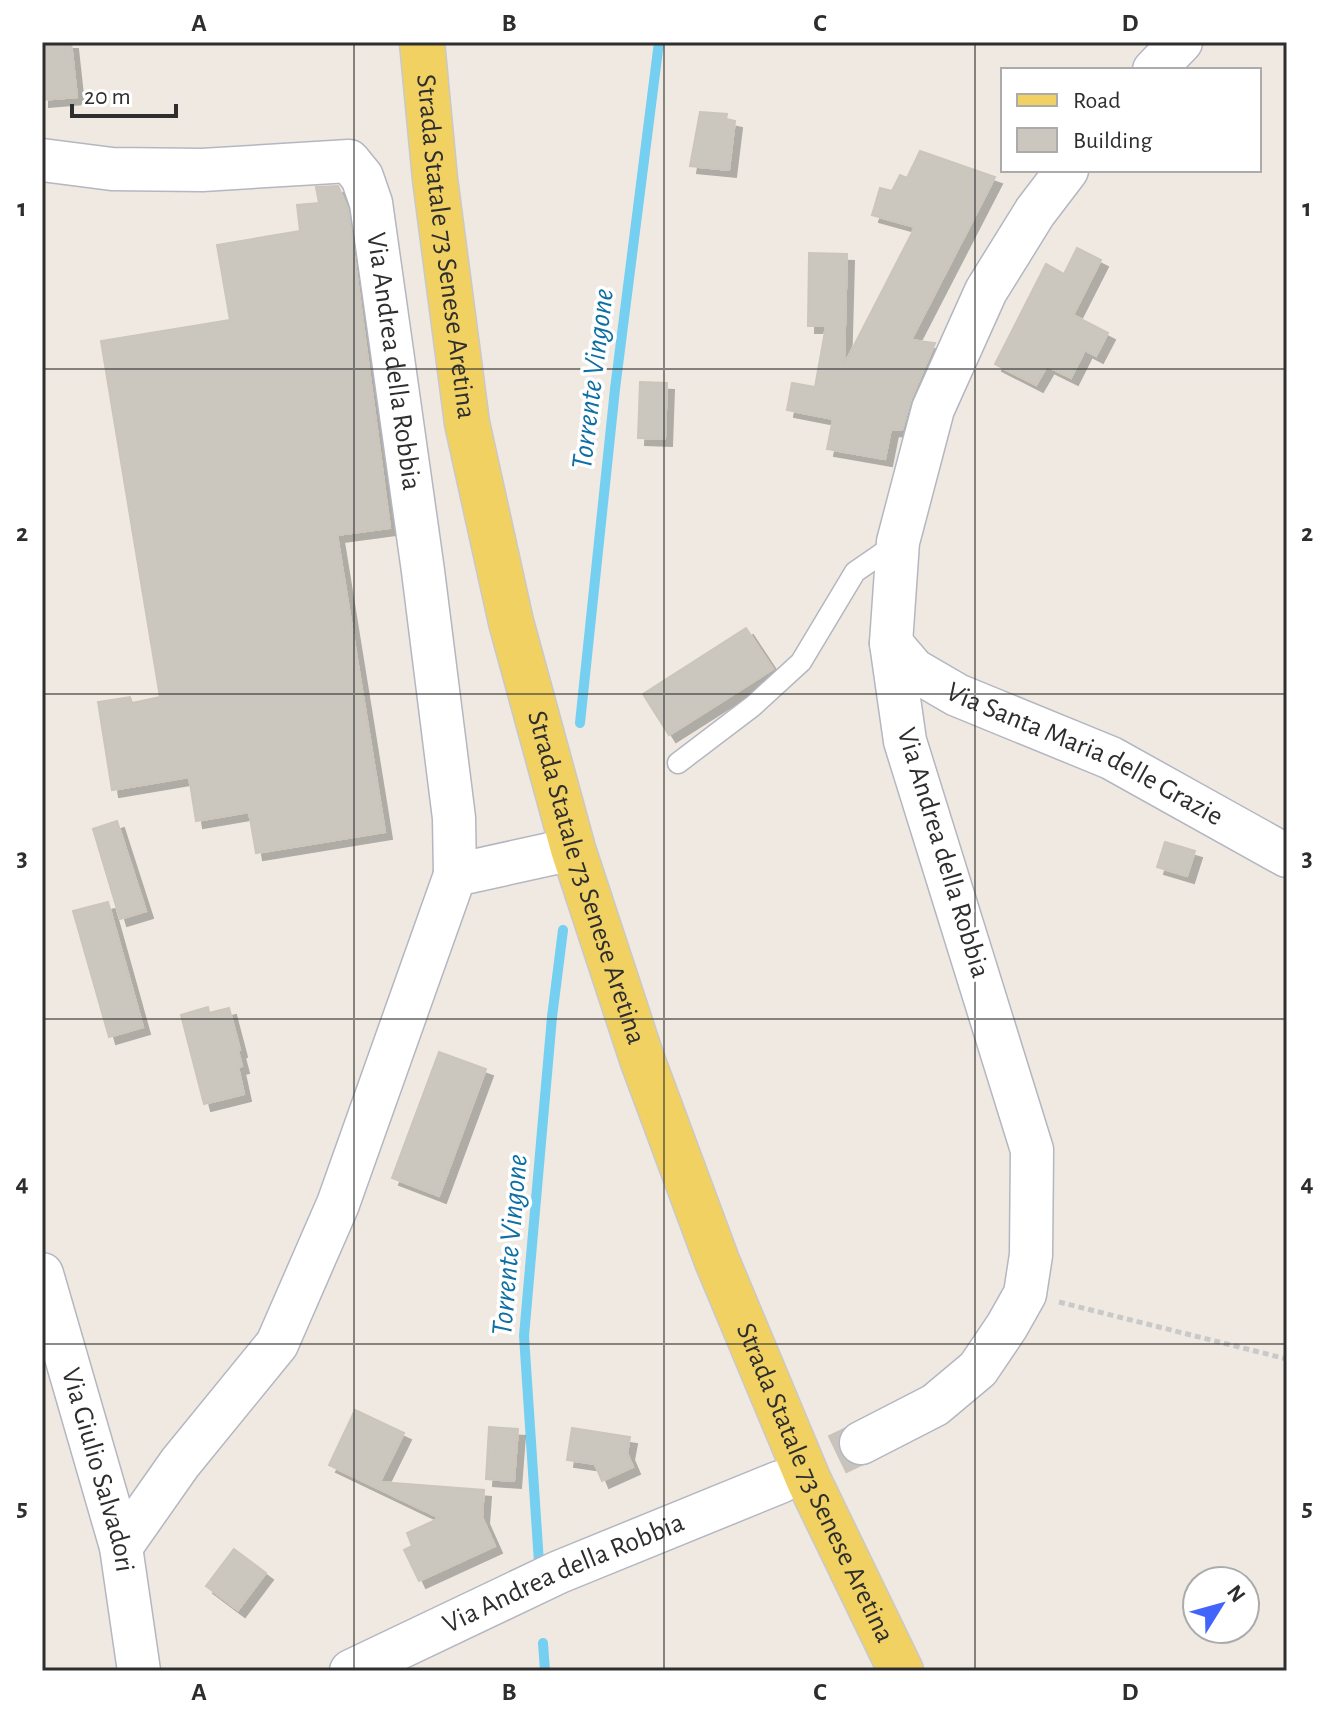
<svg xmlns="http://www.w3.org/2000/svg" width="1329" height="1713" font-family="'Alegreya Sans',sans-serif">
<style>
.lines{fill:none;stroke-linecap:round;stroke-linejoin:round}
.stream{stroke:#75cff0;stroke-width:10}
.building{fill:#cbc7bf;stroke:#cbc5ba;stroke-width:2;filter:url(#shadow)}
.minor-tunnel{stroke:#c8c4bd;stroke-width:42;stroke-dasharray:42 21;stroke-linecap:butt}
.service-casing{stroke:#b4b7c1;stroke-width:23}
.minor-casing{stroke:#b4b7c1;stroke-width:45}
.primary-casing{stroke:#c9c9c9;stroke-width:47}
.path{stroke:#c9c9c9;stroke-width:5;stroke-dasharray:6 4;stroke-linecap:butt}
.service{stroke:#fff;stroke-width:20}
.minor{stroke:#fff;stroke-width:42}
.primary{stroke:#f2d163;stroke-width:44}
.grid{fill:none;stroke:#2e2e2e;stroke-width:2;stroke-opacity:0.55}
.labels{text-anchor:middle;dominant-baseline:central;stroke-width:7;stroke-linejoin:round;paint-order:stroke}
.street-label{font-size:28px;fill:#2e2e2e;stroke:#fff}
.water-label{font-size:30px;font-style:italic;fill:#0d6fa3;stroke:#fff}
.neatline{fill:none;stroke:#2e2e2e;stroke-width:3}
.grid-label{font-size:26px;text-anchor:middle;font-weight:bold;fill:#2e2e2e}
</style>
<defs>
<filter id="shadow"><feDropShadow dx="7" dy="7" stdDeviation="0" flood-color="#0004"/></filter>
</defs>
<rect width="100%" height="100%" fill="#efe9e1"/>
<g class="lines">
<g class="stream">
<polyline points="580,723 615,389 659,42"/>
<polyline points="539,1563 524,1336 552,1017 563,930"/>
<polyline points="543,1643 545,1671"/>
</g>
</g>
<g class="building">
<polygon points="42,42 71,42 77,97 42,100"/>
<polygon points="700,112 727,114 726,119 735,121 729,170 690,166"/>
<polygon points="920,151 995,177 911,340 935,343 911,399 902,430 891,429 885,459 827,449 833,419 787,410 792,383 815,387 826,326 808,326 809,253 847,254 844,365 915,227 872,215 880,188 892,191 900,175 907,178"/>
<polygon points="338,186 348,209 390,528 337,535 385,832 256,853 249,812 196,821 189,777 112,790 98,702 130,697 132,703 160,697 101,341 230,320 217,245 300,231 297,205 319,203 316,187"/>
<polygon points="1077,248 1101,260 1073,315 1108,333 1096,356 1085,350 1071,378 1047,366 1036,385 995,364 1046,264 1064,274"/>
<polygon points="640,382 667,383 665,439 638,438"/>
<polygon points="746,628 773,669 669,735 643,694"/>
<polygon points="117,821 146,911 120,919 93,829"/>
<polygon points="1165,842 1195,851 1187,876 1157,867"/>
<polygon points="108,902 143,1027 109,1037 73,911"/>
<polygon points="208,1007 209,1013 229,1008 240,1050 238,1051 242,1066 238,1067 244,1094 204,1104 181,1015"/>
<polygon points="439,1052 486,1069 439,1196 392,1178"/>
<polygon points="355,1410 404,1433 380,1482 484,1490 482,1517 495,1546 419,1581 404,1550 412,1546 407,1533 440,1518 329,1465"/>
<polygon points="489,1427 518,1429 514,1481 486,1479"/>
<polygon points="572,1428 630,1437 627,1453 633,1467 602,1481 595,1464 567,1460"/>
<polygon points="234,1549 266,1573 238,1610 206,1586"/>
</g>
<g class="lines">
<polyline class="minor-tunnel" points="780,1482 861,1443"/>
<g class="service-casing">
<polyline id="service" points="678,763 753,706 801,662 855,572 897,543"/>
</g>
<g class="minor-casing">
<g id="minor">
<polyline points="1154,70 1181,42"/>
<path id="s1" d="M42,160L112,169L202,170L349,161L362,177L371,203L423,571L454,818L455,875"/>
<path id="s2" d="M891,643L914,670L957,695L1111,758L1287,856"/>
<path id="s3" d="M42,1274L121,1547L139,1671"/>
<polyline points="861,1443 935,1405 978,1369 1007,1326 1025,1294 1031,1255 1032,1150 905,741 891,643 898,542 933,409 986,291 1035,212 1067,170"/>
<polyline points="121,1547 180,1463 277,1344 338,1204 455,875 573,849"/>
<path id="s4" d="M351,1671L559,1572L780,1482"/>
</g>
</g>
<g class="primary-casing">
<g id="primary">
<path id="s5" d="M422,42L435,179L467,423L511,622L573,849L642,1059L717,1261L809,1481L901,1671"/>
</g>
</g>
<polyline class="path" points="1059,1302 1287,1359"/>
<use href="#service" class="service"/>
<use href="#minor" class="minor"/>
<use href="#primary" class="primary"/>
</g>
<path class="grid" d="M354,42V1671M664,42V1671M975,42V1671M42,369H1287M42,694H1287M42,1019H1287M42,1344H1287"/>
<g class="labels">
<g class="street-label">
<text stroke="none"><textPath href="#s5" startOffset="206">Strada Statale 73 Senese Aretina</textPath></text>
<text stroke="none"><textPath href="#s1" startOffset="516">Via Andrea della Robbia</textPath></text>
<text stroke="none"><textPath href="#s2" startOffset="226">Via Santa Maria delle Grazie</textPath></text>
<text transform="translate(943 853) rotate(73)">Via Andrea della Robbia</text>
<text stroke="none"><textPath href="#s5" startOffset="854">Strada Statale 73 Senese Aretina</textPath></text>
<text stroke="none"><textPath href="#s3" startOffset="204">Via Giulio Salvadori</textPath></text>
<text stroke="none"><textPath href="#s5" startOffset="1502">Strada Statale 73 Senese Aretina</textPath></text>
<text stroke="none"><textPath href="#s4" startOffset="234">Via Andrea della Robbia</textPath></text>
</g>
<g class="water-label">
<text transform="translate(593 379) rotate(-83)">Torrente Vingone</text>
<text transform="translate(510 1245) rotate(-85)">Torrente Vingone</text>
</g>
</g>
<rect width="1329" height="1713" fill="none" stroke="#ffffff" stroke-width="88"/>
<rect x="1001" y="68" width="260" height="104" fill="#ffffff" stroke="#ababab" stroke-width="2"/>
<rect x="1017" y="94" width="40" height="12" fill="#f2d163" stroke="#ababab" stroke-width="2"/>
<text x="1073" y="108" font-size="24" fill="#2e2e2e">Road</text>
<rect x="1017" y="128" width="40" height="24" fill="#cbc7bf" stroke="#ababab" stroke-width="2"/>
<text x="1073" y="148" font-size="24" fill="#2e2e2e">Building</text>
<g transform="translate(1221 1605) rotate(53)"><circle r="38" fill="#ffffff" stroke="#ababab" stroke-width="2"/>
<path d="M0-6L14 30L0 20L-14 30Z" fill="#4264fb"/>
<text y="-12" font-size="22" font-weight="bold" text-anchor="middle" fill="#2e2e2e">N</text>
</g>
<path d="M72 104v12h104v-12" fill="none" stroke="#2e2e2e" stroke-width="4"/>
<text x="84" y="104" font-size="24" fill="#2e2e2e" stroke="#ffffff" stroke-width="6" paint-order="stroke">20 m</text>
<rect x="44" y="44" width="1241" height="1625" class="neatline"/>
<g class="grid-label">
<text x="199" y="31">A</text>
<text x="509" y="31">B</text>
<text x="820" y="31">C</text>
<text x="1130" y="31">D</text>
<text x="22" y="216">1</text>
<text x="1307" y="216">1</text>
<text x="22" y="541">2</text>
<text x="1307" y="541">2</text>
<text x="22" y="866">3</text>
<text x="1307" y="866">3</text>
<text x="22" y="1191">4</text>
<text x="1307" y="1191">4</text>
<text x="22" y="1516">5</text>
<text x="1307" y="1516">5</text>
<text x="199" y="1700">A</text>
<text x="509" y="1700">B</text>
<text x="820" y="1700">C</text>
<text x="1130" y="1700">D</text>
</g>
</svg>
